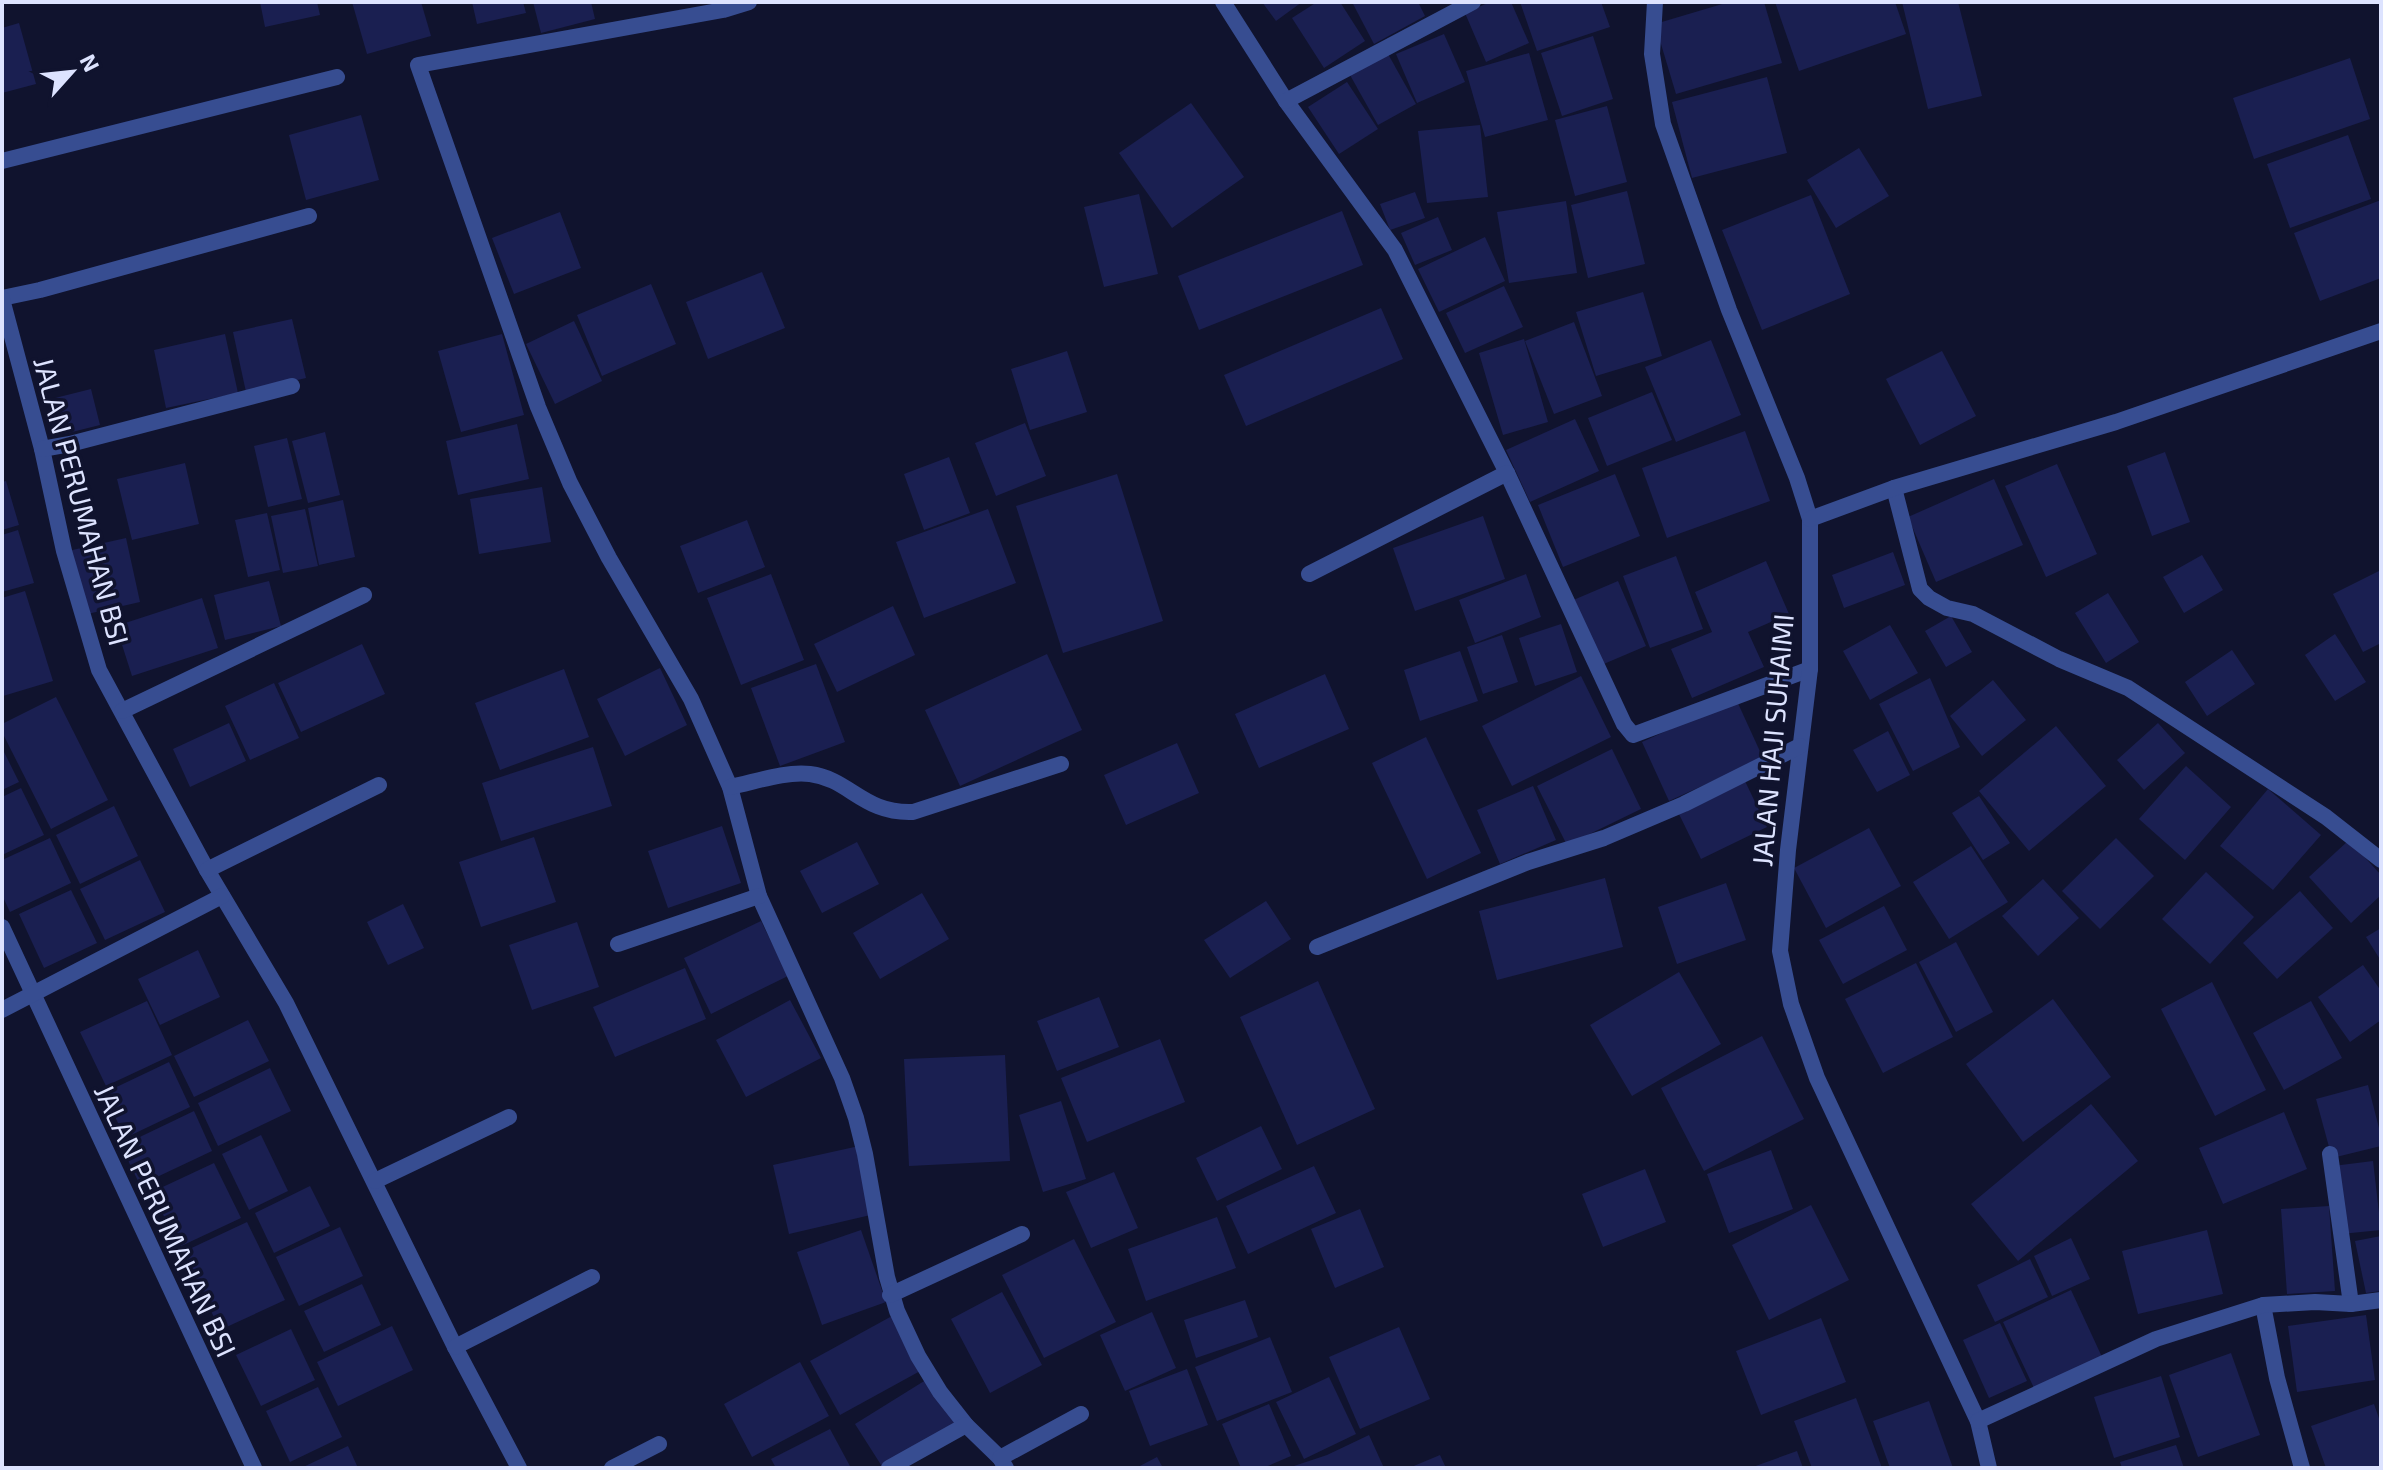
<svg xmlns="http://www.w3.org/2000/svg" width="2383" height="1470" font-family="'Exo 2',sans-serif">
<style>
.building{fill:#1a1f51}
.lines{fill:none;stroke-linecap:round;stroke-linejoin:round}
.minor{stroke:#374d91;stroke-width:16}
.labels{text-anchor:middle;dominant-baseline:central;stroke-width:7;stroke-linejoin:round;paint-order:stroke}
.street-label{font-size:28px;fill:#dde3ff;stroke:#10132e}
</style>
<rect width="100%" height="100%" fill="#10132e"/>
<g class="building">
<polygon points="260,2 317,2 320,15 265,27"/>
<polygon points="352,2 421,2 431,36 367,54"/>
<polygon points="472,2 523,2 526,13 477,24"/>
<polygon points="533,2 591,2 595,19 541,33"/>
<polygon points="1262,2 1302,2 1276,21"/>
<polygon points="1317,2 1340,2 1365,41 1324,68 1292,18"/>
<polygon points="1352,2 1418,2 1425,16 1374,44"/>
<polygon points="1490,2 1511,2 1529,43 1486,62 1465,13"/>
<polygon points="1520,2 1601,2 1610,27 1537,51"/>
<polygon points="1729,2 1764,2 1782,63 1676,94 1655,24"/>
<polygon points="1775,2 1895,2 1906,34 1799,71"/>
<polygon points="1902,2 1958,2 1982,96 1928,109"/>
<polygon points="19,23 36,84 2,93 2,28"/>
<polygon points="1444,34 1465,82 1417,103 1396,54"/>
<polygon points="1593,36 1613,99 1562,116 1541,53"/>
<polygon points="1529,53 1548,120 1485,137 1466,71"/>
<polygon points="1388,54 1416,104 1378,125 1350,75"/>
<polygon points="2350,58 2370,119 2254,159 2233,98"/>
<polygon points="1767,77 1787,153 1692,178 1672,102"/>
<polygon points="1347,82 1378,129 1339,154 1308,107"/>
<polygon points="1191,103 1244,177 1172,228 1119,153"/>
<polygon points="1607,106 1627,182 1575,196 1555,120"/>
<polygon points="361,115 379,180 306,200 289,135"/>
<polygon points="1480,125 1488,197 1427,203 1418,131"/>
<polygon points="2348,135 2371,199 2290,228 2267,164"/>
<polygon points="1859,148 1889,196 1836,228 1807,180"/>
<polygon points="1627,191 1645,264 1588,278 1571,205"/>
<polygon points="1415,192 1425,218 1390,230 1380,204"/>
<polygon points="1139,194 1158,274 1104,287 1084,207"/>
<polygon points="1811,195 1850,294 1762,330 1722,230"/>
<polygon points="2381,200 2381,278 2320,301 2294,233"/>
<polygon points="1566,201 1577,273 1509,283 1497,212"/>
<polygon points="1342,211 1363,265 1199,330 1178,276"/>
<polygon points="560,212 581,268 514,294 492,238"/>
<polygon points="1438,217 1452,250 1415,265 1401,233"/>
<polygon points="1485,237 1505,281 1439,312 1418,269"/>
<polygon points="762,272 785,328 708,359 686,302"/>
<polygon points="651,284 676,344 602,376 577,315"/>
<polygon points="1504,286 1523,327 1465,353 1446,313"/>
<polygon points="1643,292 1662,356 1596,376 1576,312"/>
<polygon points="1381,308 1403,359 1246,426 1224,375"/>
<polygon points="292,319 306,378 246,392 233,332"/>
<polygon points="574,321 602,381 555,404 526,344"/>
<polygon points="1574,322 1602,396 1554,414 1525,341"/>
<polygon points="225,334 238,393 166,408 154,350"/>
<polygon points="502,334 524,415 461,432 438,351"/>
<polygon points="1524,339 1548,422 1503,435 1479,353"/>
<polygon points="1711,340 1741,415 1676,442 1645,367"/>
<polygon points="1067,351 1087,412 1030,430 1011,369"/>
<polygon points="1942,351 1976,416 1920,445 1886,379"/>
<polygon points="91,389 100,425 64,434 55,398"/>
<polygon points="1652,392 1672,440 1607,466 1588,418"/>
<polygon points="1575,419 1599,471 1530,502 1506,450"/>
<polygon points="1025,423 1046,476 996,496 975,443"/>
<polygon points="517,424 529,479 458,495 446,441"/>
<polygon points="1745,431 1770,501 1667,538 1642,468"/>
<polygon points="325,432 340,495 308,503 292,441"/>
<polygon points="287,438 302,499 268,507 254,446"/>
<polygon points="2165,452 2190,522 2152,536 2127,466"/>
<polygon points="949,457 970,513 924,530 904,474"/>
<polygon points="185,463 199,524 132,540 117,479"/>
<polygon points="2057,464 2097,554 2046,577 2005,486"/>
<polygon points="1117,474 1163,621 1063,653 1016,506"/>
<polygon points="1615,474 1640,536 1563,567 1538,505"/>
<polygon points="1994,479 2023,545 1936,582 1908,517"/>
<polygon points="6,481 19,525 2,530 2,482"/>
<polygon points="542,487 551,542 479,554 470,499"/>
<polygon points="343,500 355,557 319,565 308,508"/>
<polygon points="305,509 318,566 283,573 271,516"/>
<polygon points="988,509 1016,583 924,618 896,542"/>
<polygon points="267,513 280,570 248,577 235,520"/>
<polygon points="1483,516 1505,579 1415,611 1393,548"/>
<polygon points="747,520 765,567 698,593 680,546"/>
<polygon points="18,530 34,583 2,592 2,535"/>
<polygon points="126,538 140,602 83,615 68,551"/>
<polygon points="1893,552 1905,585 1844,608 1832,575"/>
<polygon points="2202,555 2223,590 2184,613 2163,577"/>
<polygon points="1676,556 1703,629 1650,648 1623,576"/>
<polygon points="1766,561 1789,614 1748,632 1764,667 1692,698 1671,649 1712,632 1695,592"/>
<polygon points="2381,570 2381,643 2363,652 2333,594"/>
<polygon points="771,574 804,660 741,685 707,598"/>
<polygon points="1526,574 1541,617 1475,643 1459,600"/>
<polygon points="269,581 281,626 225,640 214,595"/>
<polygon points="1618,581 1646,646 1599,666 1571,601"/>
<polygon points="25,591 53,681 3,696 2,598"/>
<polygon points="2108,593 2139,642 2106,663 2075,613"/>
<polygon points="202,598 218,648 132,676 116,626"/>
<polygon points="893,606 915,655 837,692 814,644"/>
<polygon points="1951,616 1972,652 1946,667 1925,631"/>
<polygon points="1561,624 1577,672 1535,686 1519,638"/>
<polygon points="1890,625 1918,673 1870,700 1843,651"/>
<polygon points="2335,634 2366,682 2335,701 2305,655"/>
<polygon points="1502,635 1518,682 1483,694 1467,647"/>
<polygon points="362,644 385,694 301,732 278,683"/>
<polygon points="2232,650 2255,684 2207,716 2185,682"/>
<polygon points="1460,651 1478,701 1420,721 1404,670"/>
<polygon points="1047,654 1082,730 960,786 925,710"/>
<polygon points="816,664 845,742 780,766 751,688"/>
<polygon points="660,668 687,725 625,756 597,699"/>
<polygon points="564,669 589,737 500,770 475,703"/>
<polygon points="1325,674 1349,729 1259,768 1235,714"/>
<polygon points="1581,676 1611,737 1512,786 1482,726"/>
<polygon points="1930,678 1960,747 1913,771 1879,704"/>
<polygon points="1993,680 2026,720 1982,756 1950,716"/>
<polygon points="274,683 299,738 250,760 225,706"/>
<polygon points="56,697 108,800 51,829 2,732 2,724"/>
<polygon points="1736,699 1763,758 1669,801 1642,742"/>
<polygon points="229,723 246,761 190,787 173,749"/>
<polygon points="2158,723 2185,753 2144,790 2117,760"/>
<polygon points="2056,726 2106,786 2029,851 1979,791"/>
<polygon points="1888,731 1910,775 1877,792 1853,750"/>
<polygon points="1426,737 1481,853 1427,879 1372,763"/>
<polygon points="1177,743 1199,793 1126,825 1104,775"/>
<polygon points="593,747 612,806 501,841 482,783"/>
<polygon points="2,748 19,782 2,790"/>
<polygon points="1612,749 1641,809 1567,845 1537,786"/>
<polygon points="2186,766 2231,807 2185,860 2139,819"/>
<polygon points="1744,779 1767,827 1701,859 1678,812"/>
<polygon points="1533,786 1556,840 1500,864 1477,810"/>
<polygon points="21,788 44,835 2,855 2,797"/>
<polygon points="2268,789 2321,835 2273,890 2220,846"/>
<polygon points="1979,796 2010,843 1983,860 1952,813"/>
<polygon points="114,806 138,856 80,884 56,835"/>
<polygon points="722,826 741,883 668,908 648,851"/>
<polygon points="1869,828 1901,886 1826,928 1794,868"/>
<polygon points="534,837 556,902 481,927 459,862"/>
<polygon points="50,838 71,883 10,912 2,895 2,860"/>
<polygon points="2116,838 2154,876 2100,929 2062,891"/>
<polygon points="2349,840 2381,875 2381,895 2351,923 2309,877"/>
<polygon points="857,842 879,884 822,913 800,871"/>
<polygon points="1971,846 2008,902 1949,939 1913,882"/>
<polygon points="140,860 165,912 105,940 80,889"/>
<polygon points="2206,872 2254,917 2210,964 2162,919"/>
<polygon points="1605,878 1623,947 1497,980 1479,911"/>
<polygon points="2043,879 2079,918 2038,956 2002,916"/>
<polygon points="1726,883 1746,940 1677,964 1658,907"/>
<polygon points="71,890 97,943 44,968 19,914"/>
<polygon points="2300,891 2333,928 2277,979 2243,943"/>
<polygon points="922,893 949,939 880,979 853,933"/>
<polygon points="1266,901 1291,939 1230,978 1204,940"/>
<polygon points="403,904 424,948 388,965 367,922"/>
<polygon points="1884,906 1907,950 1843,984 1819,940"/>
<polygon points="761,921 788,976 711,1014 684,958"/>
<polygon points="577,922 599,987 532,1010 509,945"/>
<polygon points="2381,928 2381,961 2366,937"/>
<polygon points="1956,942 1993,1012 1956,1032 1919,962"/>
<polygon points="198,950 220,997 160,1025 138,979"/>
<polygon points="1916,963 1953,1037 1883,1073 1845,999"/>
<polygon points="2363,965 2381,991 2381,1020 2350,1042 2318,997"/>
<polygon points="685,968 706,1019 615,1057 593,1007"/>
<polygon points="1679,972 1721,1044 1632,1096 1590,1025"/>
<polygon points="1318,981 1375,1109 1297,1145 1240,1017"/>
<polygon points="2212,982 2266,1090 2215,1116 2161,1009"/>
<polygon points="1099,997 1119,1047 1057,1071 1037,1021"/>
<polygon points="2053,999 2111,1077 2023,1142 1966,1064"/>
<polygon points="790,1000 821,1058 746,1097 716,1040"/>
<polygon points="147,1001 172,1055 106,1086 80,1032"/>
<polygon points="2311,1001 2342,1058 2284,1090 2253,1033"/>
<polygon points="248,1020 269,1061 194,1097 174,1056"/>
<polygon points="1762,1036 1804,1119 1704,1171 1661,1088"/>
<polygon points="1160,1039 1185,1102 1087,1142 1061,1078"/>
<polygon points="1005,1055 1010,1161 909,1166 904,1059"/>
<polygon points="169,1062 190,1107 125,1138 104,1093"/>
<polygon points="270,1068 291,1111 218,1146 198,1103"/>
<polygon points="2368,1085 2381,1136 2381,1146 2332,1158 2316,1099"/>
<polygon points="1061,1101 1086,1179 1043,1192 1019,1115"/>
<polygon points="2091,1104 2138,1161 2018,1261 1971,1204"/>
<polygon points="194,1111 212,1151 140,1185 121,1146"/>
<polygon points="2284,1112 2307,1169 2223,1204 2199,1148"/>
<polygon points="1261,1126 1282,1169 1217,1201 1196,1158"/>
<polygon points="261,1135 288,1191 249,1210 222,1154"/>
<polygon points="859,1146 875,1214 789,1234 773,1165"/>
<polygon points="1771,1150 1793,1209 1729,1233 1707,1174"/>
<polygon points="2373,1161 2381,1230 2341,1234 2333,1166"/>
<polygon points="214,1163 241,1218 179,1247 152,1192"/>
<polygon points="1314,1166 1336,1213 1248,1254 1226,1206"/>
<polygon points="1645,1169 1666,1222 1603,1247 1582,1194"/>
<polygon points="1114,1172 1138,1228 1091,1248 1066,1192"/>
<polygon points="310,1186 330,1226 274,1253 255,1213"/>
<polygon points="1811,1205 1849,1280 1769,1320 1732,1245"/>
<polygon points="2329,1206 2335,1291 2287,1294 2281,1209"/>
<polygon points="1360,1209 1384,1267 1335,1288 1311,1229"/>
<polygon points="1217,1217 1236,1268 1146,1301 1128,1249"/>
<polygon points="247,1222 285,1300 220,1330 183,1252"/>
<polygon points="340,1227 363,1276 299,1306 276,1257"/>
<polygon points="861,1230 886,1302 822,1325 797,1252"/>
<polygon points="2207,1230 2223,1294 2138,1314 2122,1251"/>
<polygon points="2381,1236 2381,1291 2366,1293 2355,1241"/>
<polygon points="2071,1238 2090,1279 2052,1296 2034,1256"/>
<polygon points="1074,1239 1116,1322 1044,1358 1002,1275"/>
<polygon points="2030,1259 2048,1297 1995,1322 1977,1285"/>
<polygon points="362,1284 381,1325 324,1352 304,1311"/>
<polygon points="2071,1290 2102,1357 2034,1388 2003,1322"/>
<polygon points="1002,1292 1042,1365 990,1393 951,1319"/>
<polygon points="1245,1300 1258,1337 1196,1358 1184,1320"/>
<polygon points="1152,1312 1176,1368 1125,1391 1100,1335"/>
<polygon points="2366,1315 2375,1380 2297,1392 2288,1326"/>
<polygon points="892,1316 922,1370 840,1415 810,1361"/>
<polygon points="1821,1318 1846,1382 1761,1415 1736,1351"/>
<polygon points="2000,1323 2027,1381 1989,1398 1963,1340"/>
<polygon points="392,1326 413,1370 338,1406 317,1362"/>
<polygon points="1399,1327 1430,1399 1360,1429 1329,1357"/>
<polygon points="291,1329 315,1380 261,1406 236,1355"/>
<polygon points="1270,1337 1292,1392 1217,1421 1195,1367"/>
<polygon points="2231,1353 2260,1435 2198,1457 2169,1375"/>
<polygon points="800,1362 829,1416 752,1457 724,1404"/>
<polygon points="1187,1369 1208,1425 1150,1446 1129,1391"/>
<polygon points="2161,1376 2180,1437 2114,1458 2094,1397"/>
<polygon points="1329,1377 1356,1434 1304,1459 1276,1402"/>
<polygon points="929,1378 956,1423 883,1468 855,1424"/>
<polygon points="318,1387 342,1437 290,1462 266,1411"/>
<polygon points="1856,1398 1882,1468 1812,1468 1794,1421"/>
<polygon points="1929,1401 1953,1468 1890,1468 1873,1421"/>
<polygon points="1269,1404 1291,1456 1263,1468 1241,1468 1222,1424"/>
<polygon points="2374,1404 2381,1424 2381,1468 2326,1468 2311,1426"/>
<polygon points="830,1429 851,1468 776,1468 771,1459"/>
<polygon points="1369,1435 1384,1468 1288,1468 1327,1455"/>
<polygon points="2176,1445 2184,1468 2122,1468 2120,1462"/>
<polygon points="348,1446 358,1468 301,1468"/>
<polygon points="1797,1451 1803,1468 1750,1468"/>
<polygon points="1440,1455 1446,1468 1409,1468"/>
<polygon points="1157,1457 1163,1468 1136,1468"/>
</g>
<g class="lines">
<g class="minor">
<polyline points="749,2 723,10 418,65 538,407 570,483 609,558 691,699 730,787 759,896 842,1078 856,1118 865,1154 887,1277 897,1311 918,1356 940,1392 966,1425 1000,1458 1006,1468"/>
<polyline points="1223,2 1286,101 1395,250 1507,473 1624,724 1633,735 1810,669"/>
<polyline points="1655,2 1652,54 1663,124 1729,310 1797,478 1810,519 1810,669 1788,850 1780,951 1791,1004 1817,1078 1978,1421 1989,1468"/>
<polyline points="1286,101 1473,2"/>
<polyline points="2,161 337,77"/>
<polyline points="2,298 40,290 309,216"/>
<polyline points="2,299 42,449 64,551 99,670 207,870 286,1003 455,1347 519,1468"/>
<polyline points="42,449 70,444 292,386"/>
<polyline points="1894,488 1920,589 1929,598 1947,608 1973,614 2059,659 2128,688 2326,817 2381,860"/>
<polyline points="1810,519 1894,488 2116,422 2381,331"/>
<polyline points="1309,574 1507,473"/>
<polyline points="122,711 364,595"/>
<path d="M730,787C755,782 785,771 810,774C850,779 863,814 913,812L1061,764"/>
<polyline points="207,870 379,785"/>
<polyline points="2,927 254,1468"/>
<polyline points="618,944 759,896"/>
<polyline points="1317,947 1528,862 1604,838 1684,804 1800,746"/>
<polyline points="2,1010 222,896"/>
<polyline points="2330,1154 2351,1304"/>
<polyline points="375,1181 509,1117"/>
<polyline points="890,1295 1022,1234"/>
<polyline points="2263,1305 2277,1378 2302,1468"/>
<polyline points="455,1347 592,1277"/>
<polyline points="1978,1421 2156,1339 2263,1305 2315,1302 2351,1304 2381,1300"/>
<polyline points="1000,1458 1081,1414"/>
<polyline points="612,1468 659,1444"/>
<polyline points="889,1468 966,1425"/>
</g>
</g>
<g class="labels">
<g class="street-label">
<text transform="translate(82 501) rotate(75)">JALAN PERUMAHAN BSI</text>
<text transform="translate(1772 740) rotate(-85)">JALAN HAJI SUHAIMI</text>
<text transform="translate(166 1220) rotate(65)">JALAN PERUMAHAN BSI</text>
</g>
</g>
<rect width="2383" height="1470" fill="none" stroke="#dde3ff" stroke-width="8"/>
<g transform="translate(72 72) rotate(63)" stroke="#10132e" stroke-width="6" paint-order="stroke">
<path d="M0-6L14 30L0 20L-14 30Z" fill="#dde3ff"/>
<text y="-12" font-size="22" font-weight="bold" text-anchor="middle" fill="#dde3ff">N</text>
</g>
</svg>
